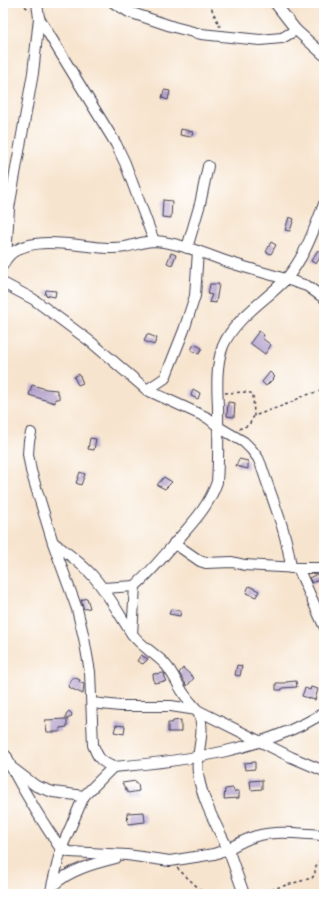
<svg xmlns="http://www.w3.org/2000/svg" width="327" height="897" font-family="'Old Standard TT',serif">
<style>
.building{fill:#b2a0cb}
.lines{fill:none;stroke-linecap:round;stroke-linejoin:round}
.minor-casing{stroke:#423f51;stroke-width:12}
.path{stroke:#423f51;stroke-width:1.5;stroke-dasharray:3 3;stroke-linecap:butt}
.minor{stroke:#fff;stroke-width:10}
</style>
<rect width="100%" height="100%" fill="#fff"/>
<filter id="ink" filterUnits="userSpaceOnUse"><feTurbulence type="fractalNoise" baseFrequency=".025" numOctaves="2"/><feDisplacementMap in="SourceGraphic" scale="8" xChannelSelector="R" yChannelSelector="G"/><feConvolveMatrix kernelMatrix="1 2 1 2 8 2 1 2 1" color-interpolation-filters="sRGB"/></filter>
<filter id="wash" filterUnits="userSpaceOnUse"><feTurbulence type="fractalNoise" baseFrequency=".012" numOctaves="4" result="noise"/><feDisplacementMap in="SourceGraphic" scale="16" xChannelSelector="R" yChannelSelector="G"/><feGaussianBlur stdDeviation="0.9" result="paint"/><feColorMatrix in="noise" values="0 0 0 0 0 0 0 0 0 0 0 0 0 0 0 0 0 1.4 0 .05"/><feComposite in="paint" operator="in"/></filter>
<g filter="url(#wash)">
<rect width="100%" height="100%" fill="#f7e4ce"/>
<g id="blocks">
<g class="building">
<polygon points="164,90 170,91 168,100 162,98"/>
<polygon points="181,129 193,132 191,137 180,135"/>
<polygon points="163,200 172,201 171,218 162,217"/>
<polygon points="289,217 294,219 290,231 285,230"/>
<polygon points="271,242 276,245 271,254 266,252"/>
<polygon points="318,250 323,253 316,264 311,261"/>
<polygon points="171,253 176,255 172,265 167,263"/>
<polygon points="210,284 219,284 216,303 209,302 212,295 208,294"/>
<polygon points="46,290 56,291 55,297 45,295"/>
<polygon points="259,331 264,335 262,338 271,345 265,354 250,343"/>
<polygon points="147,334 157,338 154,345 144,341"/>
<polygon points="194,344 202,348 199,354 191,350"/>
<polygon points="270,372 275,377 266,386 262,382"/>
<polygon points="79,374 83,383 78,385 74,377"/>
<polygon points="32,385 46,389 57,390 57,393 59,394 59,399 55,399 55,403 29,395"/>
<polygon points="193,389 200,393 198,399 191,396"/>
<polygon points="228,402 235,403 234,417 227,416"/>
<polygon points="90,438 96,439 94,450 88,449"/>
<polygon points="239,459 248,461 248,469 236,466"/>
<polygon points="80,472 85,474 81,485 76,483"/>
<polygon points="164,477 172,482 165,489 157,485"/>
<polygon points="317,574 323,574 324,578 312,583 309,578"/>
<polygon points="249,586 259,591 256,597 246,593"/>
<polygon points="87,598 90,608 84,609 81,600"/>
<polygon points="171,609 181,611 180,616 169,614"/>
<polygon points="141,655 148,659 143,664 137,661"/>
<polygon points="237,665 242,666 240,676 235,675"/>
<polygon points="183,668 194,678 187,686 179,673"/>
<polygon points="164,673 166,681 154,683 153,674"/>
<polygon points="73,677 80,680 79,682 84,684 83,694 68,687"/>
<polygon points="296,681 297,687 282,688 282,690 276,690 276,683 286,683 286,682"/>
<polygon points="311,687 318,689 315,700 302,696 305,688 310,690"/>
<polygon points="69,711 72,714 71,717 67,719 67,727 60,728 60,732 47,732 45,720 66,719 66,714"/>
<polygon points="181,720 181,732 168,732 168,723 172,723 173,721"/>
<polygon points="116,725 125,726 124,734 114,732"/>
<polygon points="255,762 255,769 245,770 244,763"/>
<polygon points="262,780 262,789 251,790 250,781"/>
<polygon points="136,781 136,784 138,784 139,791 128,793 122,783"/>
<polygon points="233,788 234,791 239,791 239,798 224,799 225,789"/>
<polygon points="144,812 145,822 128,824 127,813"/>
</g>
</g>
</g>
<g filter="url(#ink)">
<use href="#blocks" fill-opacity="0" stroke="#423f51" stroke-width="1"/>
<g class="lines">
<g class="minor-casing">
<g id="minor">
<polyline points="114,3 129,12 174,27 201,34 260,40 282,38 296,30"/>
<polyline points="275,3 296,30 324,55"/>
<polyline points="39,18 116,144 125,163 154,241"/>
<polyline points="187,248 200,204 208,166"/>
<polyline points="6,258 9,208 33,73 39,18 37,3"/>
<path d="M3,265C18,230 78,247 107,248C113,248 119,248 125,247C135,245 145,241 155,241C179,243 203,253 225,261C249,269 274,275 298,283L307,286L324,298"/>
<path d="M3,283L33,299L48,310L91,342L147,390L208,418L220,428L244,442L251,449L258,458L261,465C272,499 287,532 291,568"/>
<polyline points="147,390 165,378 184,330 195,296 198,251"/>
<path d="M31,433L29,441L28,454L31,471L53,543L77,609L84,638L90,672L93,745C98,758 100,761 113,767C185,761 261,751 324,713"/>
<path d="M54,543C67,553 81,563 92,575C108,593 119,614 132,634C141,646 153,652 164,663C174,673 178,687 187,698C190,702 194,706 197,710C208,730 195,752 198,773C201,798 217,827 228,849C237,844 246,839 256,836C279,830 301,834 324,835"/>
<polyline points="174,543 200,561 206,563 232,562 245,565 298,568 324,626"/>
<polyline points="298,568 324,568"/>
<polyline points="103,588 135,586"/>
<path d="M132,634L135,586C150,573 162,558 175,543C192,523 208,508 217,482C219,457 218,431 218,406C217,387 216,364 223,346C235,318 265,301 285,280C304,259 314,230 324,204"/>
<polyline points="92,703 120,706 171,706 197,710 291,757 324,771"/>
<polyline points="3,753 7,757 11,767 36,786 53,792 84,796"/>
<path d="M11,767C26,795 42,822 61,849L70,852L127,855L170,861L214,854L228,849L244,894"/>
<polyline points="52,886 61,849 84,796 113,767"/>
<path d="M50,894C51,891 51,888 53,886C68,870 96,863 116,858"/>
</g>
</g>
<g class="path">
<polyline points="20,3 30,10"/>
<polyline points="209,3 220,27"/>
<polyline points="225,393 247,392 253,394 254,416"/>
<polyline points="239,429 249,425 254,416 290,403 303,396 324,390"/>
<polyline points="177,868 205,894"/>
<polyline points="254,894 312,878 315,874 315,868 324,853"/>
</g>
<use href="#minor" class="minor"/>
</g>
</g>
<rect width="327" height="897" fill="none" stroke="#fff" stroke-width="16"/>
</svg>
